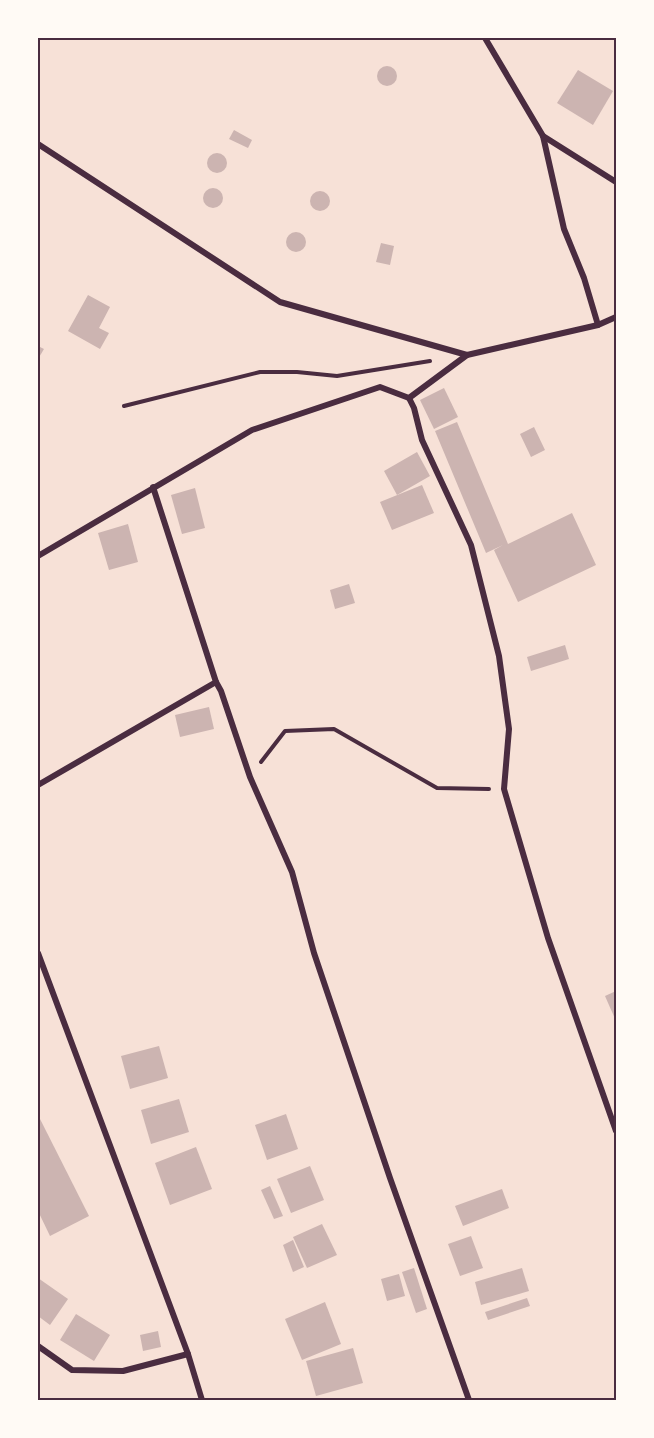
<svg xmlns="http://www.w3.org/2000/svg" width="654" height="1438" font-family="'Golos Text',sans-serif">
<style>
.building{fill:#ccb4b1}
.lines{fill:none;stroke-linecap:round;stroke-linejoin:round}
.path{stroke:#4a2c40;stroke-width:4}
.minor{stroke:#4a2c40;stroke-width:6}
.neatline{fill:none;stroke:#4a2c40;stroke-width:2}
</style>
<rect width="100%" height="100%" fill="#f7e1d7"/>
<g class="building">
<circle cx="387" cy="76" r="10"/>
<polygon points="578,70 613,91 593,125 557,103"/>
<polygon points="234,130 252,140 248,148 229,139"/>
<circle cx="217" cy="163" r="10"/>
<circle cx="213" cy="198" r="10"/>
<circle cx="320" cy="201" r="10"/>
<circle cx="296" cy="242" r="10"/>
<polygon points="381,243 394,246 390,265 376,262"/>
<polygon points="88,295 110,307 99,328 109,333 100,349 68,331"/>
<polygon points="38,346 44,349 38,359"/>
<polygon points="444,388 458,417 434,429 420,400"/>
<polygon points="457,422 508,544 572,513 596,565 518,602 494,550 503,545 486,553 435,431"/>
<polygon points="534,427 545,450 531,457 520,434"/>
<polygon points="417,452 430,476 397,495 384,471"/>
<polygon points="422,485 434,513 392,530 380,502"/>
<polygon points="195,488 205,528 182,534 171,495"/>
<polygon points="128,524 138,562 109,570 98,533"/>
<polygon points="349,584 355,603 335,609 330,590"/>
<polygon points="565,645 569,659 531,671 527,657"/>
<polygon points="209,707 214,729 180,737 175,715"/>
<polygon points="616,991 616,1021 605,996"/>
<polygon points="159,1046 168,1078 130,1089 121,1056"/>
<polygon points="179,1099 189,1132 151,1144 141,1110"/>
<polygon points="286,1114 298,1149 267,1160 255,1125"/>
<polygon points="38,1115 89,1216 50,1236 38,1211"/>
<polygon points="196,1147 212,1189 170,1205 155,1163"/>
<polygon points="310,1166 324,1200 291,1213 277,1179"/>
<polygon points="270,1186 283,1216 274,1219 261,1190"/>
<polygon points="502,1189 509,1208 463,1226 455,1206"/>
<polygon points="322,1224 337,1255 307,1268 293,1237"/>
<polygon points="471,1236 483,1268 460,1276 448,1244"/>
<polygon points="293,1240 304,1267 293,1272 283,1245"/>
<polygon points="414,1268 427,1309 416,1313 402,1272"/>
<polygon points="522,1268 529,1291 481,1305 475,1282"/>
<polygon points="399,1274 405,1296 387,1301 381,1279"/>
<polygon points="38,1278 68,1299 50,1325 38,1316"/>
<polygon points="527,1298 530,1306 488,1320 485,1312"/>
<polygon points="325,1302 341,1344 302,1360 285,1319"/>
<polygon points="76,1314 110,1335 94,1361 60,1340"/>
<polygon points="158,1331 161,1347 143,1351 140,1335"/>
<polygon points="353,1348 363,1383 316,1396 306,1361"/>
</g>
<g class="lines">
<g class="path">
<polyline points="124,406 260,372 297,372 337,376 430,361"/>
<polyline points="261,762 285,731 334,729 437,788 489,789"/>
</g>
<g class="minor">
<polyline points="485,38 543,136 564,229 584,278 598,325"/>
<polyline points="543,136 616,182"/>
<polyline points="38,144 280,302 467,355"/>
<polyline points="409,398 414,408 422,440 471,545 499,656 509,729 504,789 548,938 616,1131"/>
<polyline points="38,556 252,430 380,387 409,398 467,355 598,325 616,317"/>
<polyline points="216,682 221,691 250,777 292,872 314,953 390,1178 469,1400"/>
<polyline points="38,785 216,682 153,487"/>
<polyline points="38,953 188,1354 202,1400"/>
<polyline points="38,1346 72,1370 123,1371 188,1354"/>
</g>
</g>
<rect width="654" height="1438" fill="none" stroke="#fffaf5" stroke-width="78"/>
<rect x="39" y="39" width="576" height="1360" class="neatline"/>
</svg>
